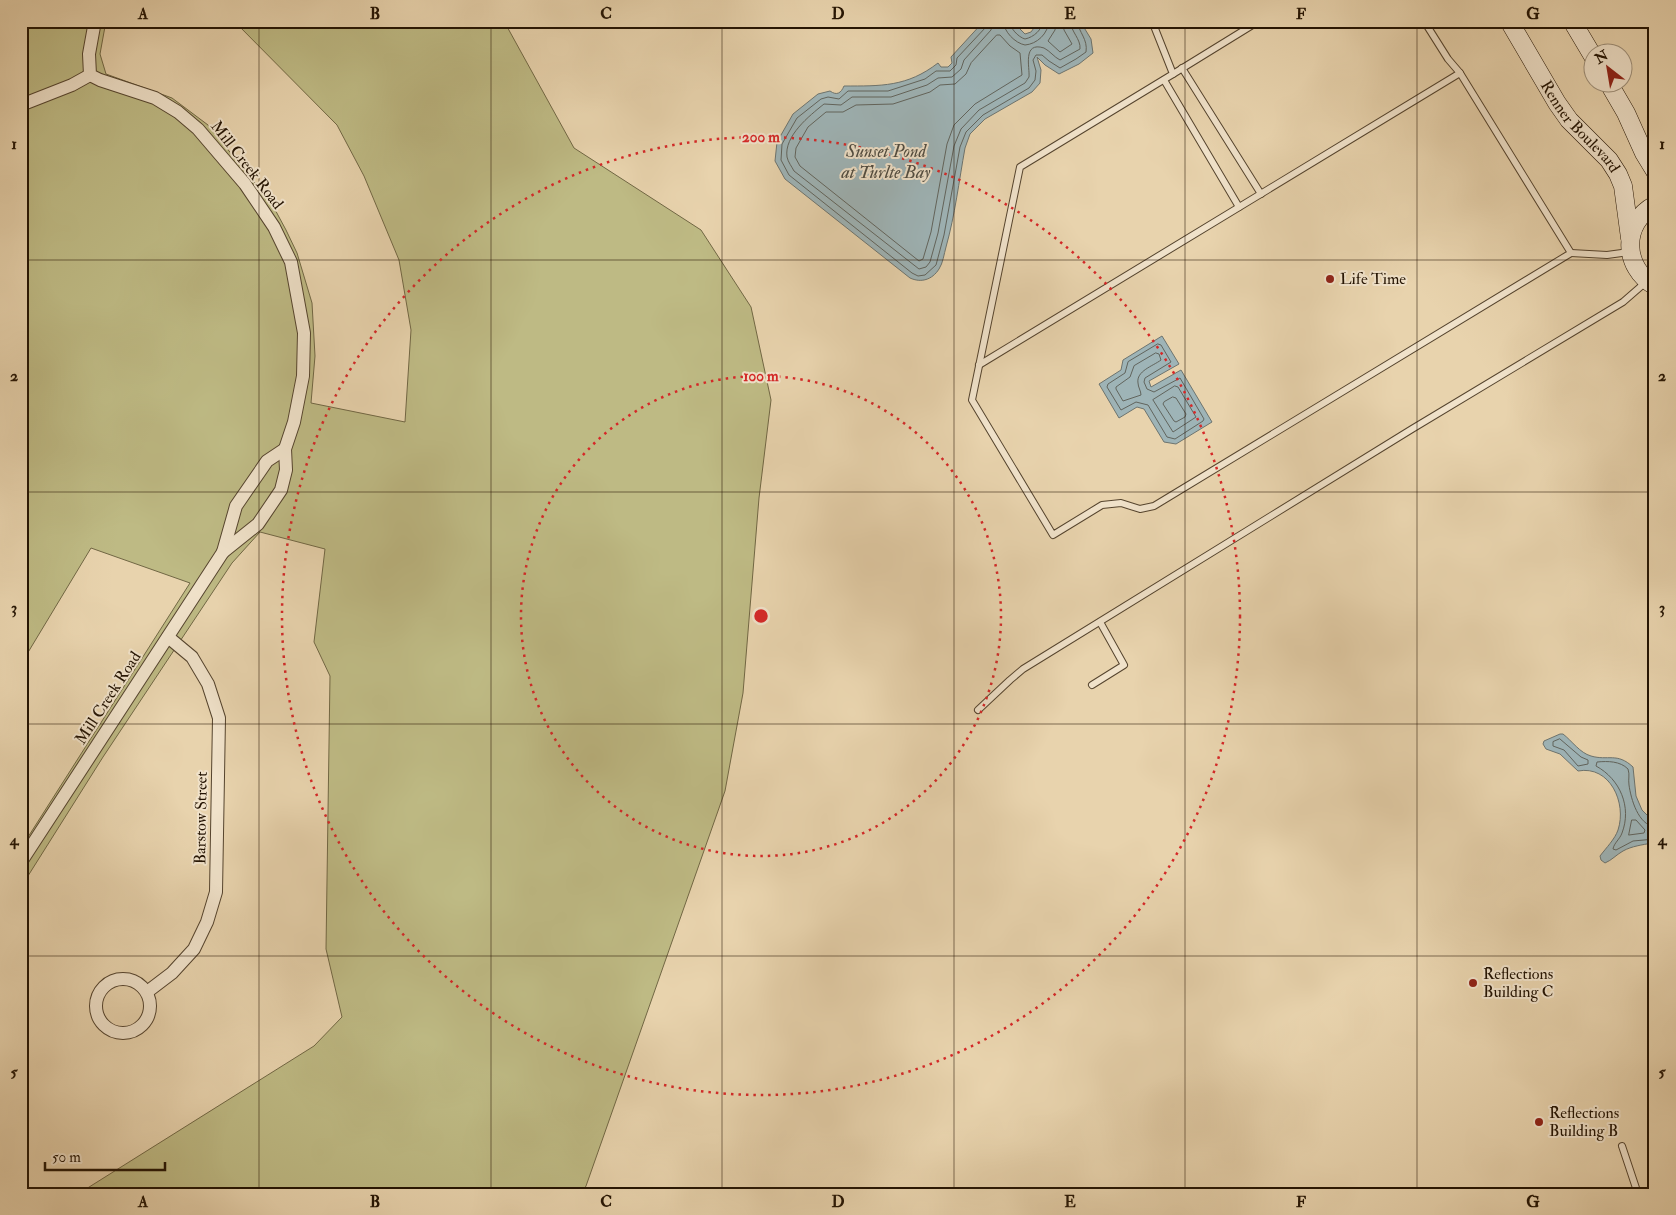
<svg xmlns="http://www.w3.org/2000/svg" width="1676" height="1215" font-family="'IM FELL Double Pica',serif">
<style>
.green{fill:#beba84;stroke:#716744}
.water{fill:#9eb4b7;stroke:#6d746f}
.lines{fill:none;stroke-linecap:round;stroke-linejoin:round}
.shore{stroke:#61645d;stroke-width:1}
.lane-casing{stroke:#55442e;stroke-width:8}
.street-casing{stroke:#55442e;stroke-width:14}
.secondary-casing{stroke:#241403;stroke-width:19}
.lane{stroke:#f0e2ca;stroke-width:6}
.street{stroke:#f0e2ca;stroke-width:12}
.secondary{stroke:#f0e2ca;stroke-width:18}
.grid{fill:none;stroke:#241403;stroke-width:1;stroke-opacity:0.55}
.ring{fill:none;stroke:#d62828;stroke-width:2.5;stroke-dasharray:2.5 5}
.poi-dot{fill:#8f2418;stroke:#f0e2ca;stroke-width:2}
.labels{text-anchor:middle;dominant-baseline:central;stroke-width:4;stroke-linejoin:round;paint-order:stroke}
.street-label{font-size:16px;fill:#241403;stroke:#f0e2ca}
.poi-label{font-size:16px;fill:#241403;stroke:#f0e2ca;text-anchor:start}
.water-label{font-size:18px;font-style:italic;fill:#4f4c42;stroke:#f0e2ca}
.centre{fill:#d62828;stroke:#f0e2ca;stroke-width:2.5}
.ring-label{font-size:15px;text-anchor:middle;font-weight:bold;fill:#d62828;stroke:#f0e2ca;stroke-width:4;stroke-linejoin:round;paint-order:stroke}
.neatline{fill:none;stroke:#241403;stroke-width:2}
.grid-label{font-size:16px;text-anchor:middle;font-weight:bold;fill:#241403}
</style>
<rect width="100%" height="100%" fill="#e8d3ad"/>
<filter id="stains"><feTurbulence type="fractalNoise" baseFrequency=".004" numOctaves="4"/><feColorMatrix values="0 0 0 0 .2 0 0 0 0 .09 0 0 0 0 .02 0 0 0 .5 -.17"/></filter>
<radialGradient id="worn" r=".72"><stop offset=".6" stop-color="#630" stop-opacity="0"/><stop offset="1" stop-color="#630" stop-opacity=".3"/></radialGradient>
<polygon class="green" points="21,21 106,21 100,54 106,74 172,98 208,125 272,204 286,230 297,253 312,303 315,356 311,403 405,422 411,330 399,260 364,176 337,125 234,21 501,21 505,23 574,148 701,230 751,307 771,400 759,498 743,693 725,791 586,1186 581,1194 78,1194 314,1046 342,1017 326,949 330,676 314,642 325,549 260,532 232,563 103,757 21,887 21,848 190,583 91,548 21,664"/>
<g class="water">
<path d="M984,21H1012L1025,34L1031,32L1039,21H1080L1091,39L1093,53L1079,64L1059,74L1045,65L1037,57L1041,70L1040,83L1032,92L985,119L970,134L965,148C959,181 955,215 946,247C944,254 943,263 939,269C932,280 921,283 910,278L785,179L775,161L777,142L793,114L818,94L830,91C837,96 841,93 844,86C881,86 907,87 938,63L941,67H948L952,63L951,57Z"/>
<polygon points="1162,336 1179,364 1149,381 1151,387 1181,370 1212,422 1176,444 1164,442 1144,409 1137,407 1119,418 1099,384 1121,370 1123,360"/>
<path d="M1560,734H1563C1572,741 1580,753 1591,756C1608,761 1617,752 1633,767L1636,796L1642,810L1655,823V844L1652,843C1642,845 1632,846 1623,851C1616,855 1612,860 1605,863L1601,860L1600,856C1606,848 1615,839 1618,830C1627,803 1610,765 1578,771L1560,754L1546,749L1543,744L1544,741Z"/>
</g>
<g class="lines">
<g class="shore">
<path d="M987,21L986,27L957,58L956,65L950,71H936L925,79L888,91H848L839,99L828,97L821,99L797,118L782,144L781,160L789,175L912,273L918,276L925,275L936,265L944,235L960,147L966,132L983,115L1029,88L1035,80L1036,71L1033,60L1036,55H1042L1049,61L1060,68L1076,59L1086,52C1088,39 1079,33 1077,21"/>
<path d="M993,21L991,30L964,60L961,69L952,77L938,78L927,85L891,97H852L841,105L824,104C809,116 784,136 787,157C788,162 792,167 794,171L919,269L926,267L930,262L938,233L954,146L961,129L979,110L1025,83L1029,77C1030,68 1022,41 1044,48C1050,51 1054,57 1060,60L1080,49C1081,39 1071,32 1070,21"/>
<path d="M1003,21C1004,32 1015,43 1025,45C1037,44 1048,34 1049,21"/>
<path d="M1009,21C1010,28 1018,37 1025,39C1034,37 1042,30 1043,21"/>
<polyline points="1056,21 1055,30 1048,41 1060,52 1072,44 1064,30 1063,21"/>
<polygon points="997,35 1000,35 1010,46 1020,53 1022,75 975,104 954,125 947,144 931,232 923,259 919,261 800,166 795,157 796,148 808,127 826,112 843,112 856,105 893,104 930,92 940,85 955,84 966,74 971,63"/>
<polygon points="1158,344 1161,345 1171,362 1145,378 1144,382 1147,389 1154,392 1180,378 1204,419 1203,421 1175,439 1167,437 1148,405 1136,402 1121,410 1107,387 1108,384 1125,373 1128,362"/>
<path d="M1156,353L1159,354L1161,360C1153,366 1136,371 1138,383C1138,387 1141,391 1141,395L1123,401L1116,389V387L1130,377L1134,366Z"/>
<polygon points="1175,386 1178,387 1196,417 1173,432 1153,400"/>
<polygon points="1173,397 1176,398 1186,414 1185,417 1176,422 1174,421 1163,404 1164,402"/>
<polygon points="1560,739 1581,757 1588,760 1588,764 1578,766 1564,750 1553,746 1553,742"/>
<polygon points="1632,820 1636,820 1645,830 1644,833 1629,835"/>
<path d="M1655,827C1638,825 1631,799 1629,785C1628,779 1630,775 1628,769C1620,761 1608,761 1597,762L1596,766C1620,779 1632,807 1622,833C1620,839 1614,843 1613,849L1616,850L1633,841L1655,839"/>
</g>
<g class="lane-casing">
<g id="lane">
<polyline points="1152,21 1173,74 1020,167 972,400 1053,535 1102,505 1121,503 1140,509 1154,506 1571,253 1460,73 1448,59 1424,21"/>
<polyline points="1182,68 1261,194"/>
<polyline points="1173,74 1259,21"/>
<polyline points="1164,80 1239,207"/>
<polyline points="1571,253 1607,255 1629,252"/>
<polyline points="979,365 1460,73"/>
<polyline points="1092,685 1124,665 1100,622"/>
<polyline points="978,710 1010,680 1023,669 1412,429 1623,302 1646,282"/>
<polyline points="1622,1146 1638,1194"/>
</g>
</g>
<g class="street-casing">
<g id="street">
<polyline points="95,21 89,54 90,75 100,80 155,98 178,112 198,129 245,184 274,227 291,262 304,333 303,376 294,422 285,449 286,470 281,490 258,524 223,552"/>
<polyline points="21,105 72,85 90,75"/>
<polyline points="21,862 223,552 236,506 267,461 285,449"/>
<circle cx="123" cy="1006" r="27"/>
<polyline points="147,992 172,973 194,949 207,922 216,892 219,718 208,684 192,657 168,637"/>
</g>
</g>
<g class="secondary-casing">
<g id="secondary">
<path id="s1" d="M1509,21L1557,103L1569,120L1609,160L1618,174L1623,186L1630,238"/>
<polyline points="1572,21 1594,58"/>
<polyline points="1608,82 1626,113 1644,153 1655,171"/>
<path d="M1655,205C1621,223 1623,268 1655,286"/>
</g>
</g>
<use href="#lane" class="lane"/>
<use href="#street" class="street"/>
<use href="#secondary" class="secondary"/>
</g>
<path class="grid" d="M259,21V1194M491,21V1194M722,21V1194M954,21V1194M1185,21V1194M1417,21V1194M21,260H1655M21,492H1655M21,724H1655M21,956H1655"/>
<g class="ring">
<circle cx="761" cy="616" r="240"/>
<circle cx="761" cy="616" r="479"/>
</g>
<g class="poi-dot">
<circle cx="1330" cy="279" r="5"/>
<circle cx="1473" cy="983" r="5"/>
<circle cx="1539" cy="1122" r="5"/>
</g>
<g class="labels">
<g class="street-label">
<text stroke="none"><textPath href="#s1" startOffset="128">Renner Boulevard</textPath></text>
<text transform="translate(247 165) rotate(52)">Mill Creek Road</text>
<text transform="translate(108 698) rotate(-57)">Mill Creek Road</text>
<text transform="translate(201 818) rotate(-89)">Barstow Street</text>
</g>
<g class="poi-label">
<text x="1340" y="279">Life Time</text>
<text x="1483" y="974">Reflections<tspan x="1483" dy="18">Building C</tspan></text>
<text x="1549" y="1113">Reflections<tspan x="1549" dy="18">Building B</tspan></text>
</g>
<g class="water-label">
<text x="886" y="151">Sunset Pond<tspan x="886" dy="21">at Turlte Bay</tspan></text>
</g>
</g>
<circle cx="761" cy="616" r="8" class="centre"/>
<g class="ring-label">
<text x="761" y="142">200 m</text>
<text x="761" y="381">100 m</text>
</g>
<rect width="1676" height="1215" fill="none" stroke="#e8d3ad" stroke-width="55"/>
<g transform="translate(1608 68) rotate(329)"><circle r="24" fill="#f0e2ca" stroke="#9e907a"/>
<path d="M0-4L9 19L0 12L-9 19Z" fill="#8f2418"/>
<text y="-8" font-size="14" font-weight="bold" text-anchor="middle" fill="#241403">N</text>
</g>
<path d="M45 1162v8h120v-8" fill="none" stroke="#241403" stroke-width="2.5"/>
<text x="52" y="1162" font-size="15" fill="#241403" stroke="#f0e2ca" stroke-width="4" paint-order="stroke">50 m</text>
<rect x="28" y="28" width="1620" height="1160" class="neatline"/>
<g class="grid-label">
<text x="143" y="19">A</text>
<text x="375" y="19">B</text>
<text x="606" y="19">C</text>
<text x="838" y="19">D</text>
<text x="1070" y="19">E</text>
<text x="1301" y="19">F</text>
<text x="1533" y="19">G</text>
<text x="14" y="149">1</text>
<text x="1662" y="149">1</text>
<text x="14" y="381">2</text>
<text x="1662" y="381">2</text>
<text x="14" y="613">3</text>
<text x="1662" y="613">3</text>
<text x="14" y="845">4</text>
<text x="1662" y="845">4</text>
<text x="14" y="1077">5</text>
<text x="1662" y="1077">5</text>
<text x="143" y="1207">A</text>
<text x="375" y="1207">B</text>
<text x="606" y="1207">C</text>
<text x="838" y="1207">D</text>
<text x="1070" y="1207">E</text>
<text x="1301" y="1207">F</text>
<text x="1533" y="1207">G</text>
</g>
<rect width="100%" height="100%" filter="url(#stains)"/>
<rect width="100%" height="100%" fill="url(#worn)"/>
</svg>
